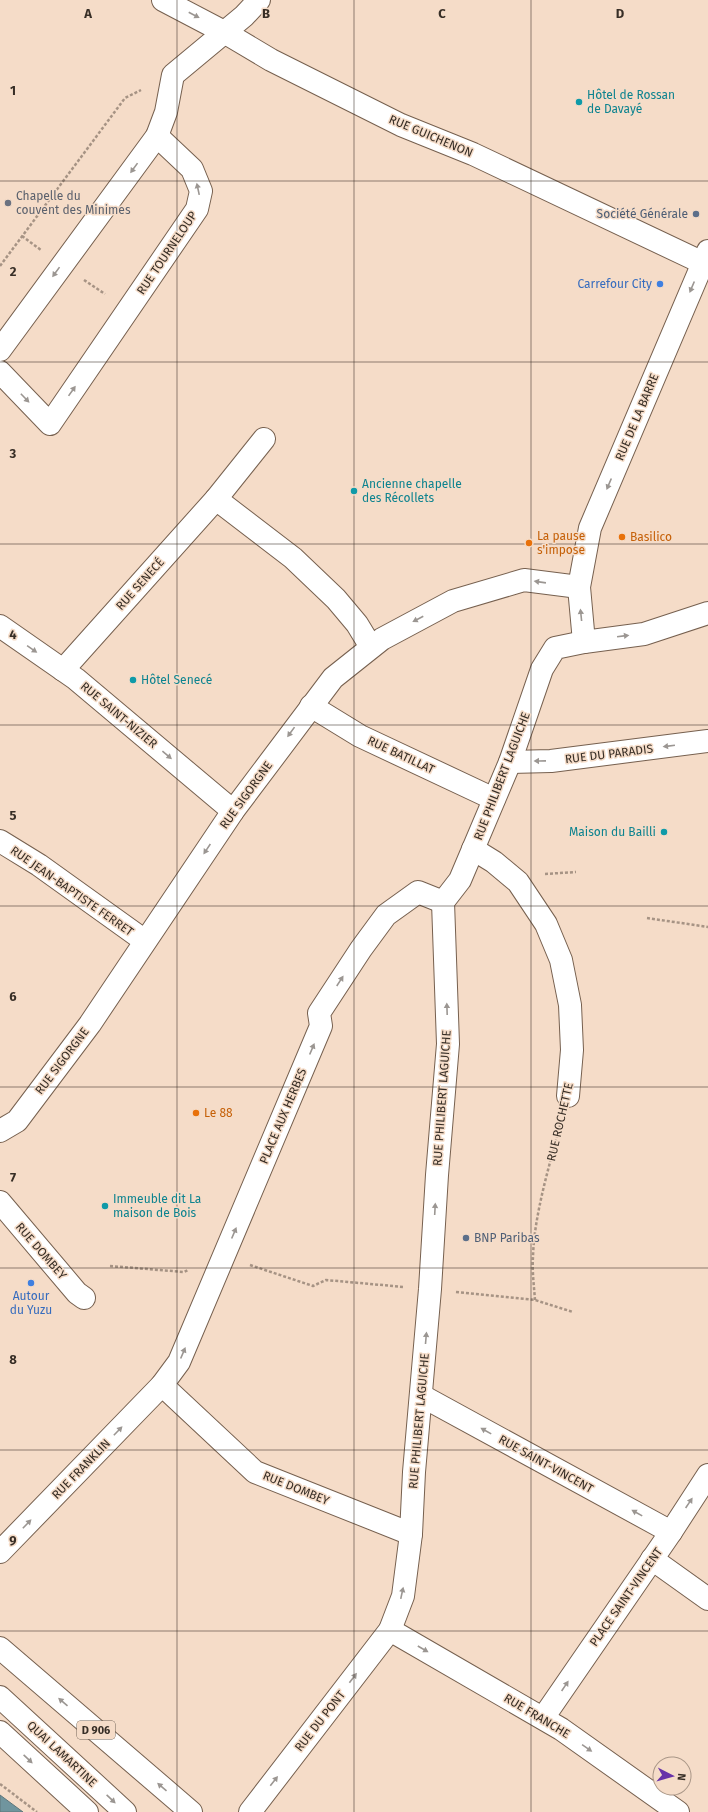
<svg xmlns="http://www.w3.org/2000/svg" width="708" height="1812" font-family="'Fira Sans',sans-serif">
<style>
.water{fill:#70959e;stroke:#5f767a}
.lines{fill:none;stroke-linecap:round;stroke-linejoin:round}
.street-casing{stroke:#76604f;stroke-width:24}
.primary-casing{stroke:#76604f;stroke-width:24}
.path{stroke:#a69384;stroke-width:2.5;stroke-dasharray:3 2;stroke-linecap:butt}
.street{stroke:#fff;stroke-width:22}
.primary{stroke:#fff;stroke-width:22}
.oneway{fill:#9b9692}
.grid{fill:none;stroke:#372e26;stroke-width:1;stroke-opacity:0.55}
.culture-dot{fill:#0f9aa8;stroke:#f5dcc8;stroke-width:1.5}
.worship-dot{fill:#6b7280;stroke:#f5dcc8;stroke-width:1.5}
.service-dot{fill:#5c6f8a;stroke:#f5dcc8;stroke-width:1.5}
.shop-dot{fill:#3f7fe0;stroke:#f5dcc8;stroke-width:1.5}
.food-dot{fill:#e8710a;stroke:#f5dcc8;stroke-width:1.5}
.labels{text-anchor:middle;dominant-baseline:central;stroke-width:3;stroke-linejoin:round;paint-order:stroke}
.shield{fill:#f5dcc8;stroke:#706257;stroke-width:1}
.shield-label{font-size:11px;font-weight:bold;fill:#372e26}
.culture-label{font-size:12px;fill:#0d838f;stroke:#f5dcc8;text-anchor:start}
.street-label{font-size:12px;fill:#372e26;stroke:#f5dcc8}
.worship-label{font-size:12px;fill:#5b616d;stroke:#f5dcc8;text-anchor:start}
.service-label{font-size:12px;fill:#4e5e75;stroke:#f5dcc8;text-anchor:end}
.shop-label{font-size:12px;fill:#366cbe;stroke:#f5dcc8;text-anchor:end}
.food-label{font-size:12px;fill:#c56008;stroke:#f5dcc8;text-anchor:start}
.grid-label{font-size:13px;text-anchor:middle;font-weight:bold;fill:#372e26;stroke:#f5dcc8;stroke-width:3;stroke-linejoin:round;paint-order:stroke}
</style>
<rect width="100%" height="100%" fill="#f5dcc8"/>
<polygon class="water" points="0,1795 23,1812 0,1812"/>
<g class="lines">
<g class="street-casing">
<g id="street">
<polyline points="163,0 224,32 271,60 401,125 473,154 703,263"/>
<polyline points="0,350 157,136 166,112 173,75 244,16 259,0"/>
<polyline points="0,372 50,424 197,209 201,191 192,169 157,136"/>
<polyline points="216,499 264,439"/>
<polyline points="0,626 76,679 233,811"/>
<polyline points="584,642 579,587 590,528 708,251"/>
<polyline points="63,670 216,499 293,558 336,599 357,624 371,647"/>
<polyline points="311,706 360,736 494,799"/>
<polyline points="510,762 551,761 708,741"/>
<polyline points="0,841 39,865 145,941"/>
<polyline points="473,849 494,862 518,882 546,924 561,960 570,1005 572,1050 568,1096"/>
<polyline points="0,1131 17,1121 90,1024 233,811 333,678 382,639 453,601 524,580 579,587"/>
<polyline points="0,1202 77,1293 84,1298"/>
<polyline points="162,1385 255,1472 411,1534"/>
<polyline points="422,1396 671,1532"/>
<polyline points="0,1552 162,1385 179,1362 321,1026 319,1013 361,949 386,915 418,892 443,902"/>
<polyline points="652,1559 708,1599"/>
<polyline points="390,1630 561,1729 678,1812"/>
<polyline points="543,1718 671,1532 708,1475"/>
<polyline points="250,1812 390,1630 403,1596 411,1534 414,1472 430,1289 437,1175 448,1044 443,902 460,880 510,762 542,669 555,648 584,642 644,634 708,613"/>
</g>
</g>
<g class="primary-casing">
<g id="primary">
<polyline points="0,1648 191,1812"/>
<polyline points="0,1697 125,1812"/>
<polyline points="0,1732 87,1812"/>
</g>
</g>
<g class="path">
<polyline points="22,236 41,250"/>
<polyline points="0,266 125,98 141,90"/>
<polyline points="84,280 105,294"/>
<polyline points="545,874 576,872"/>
<polyline points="647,918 708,927"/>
<polyline points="250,1265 313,1286 326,1280 404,1287"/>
<polyline points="110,1266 184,1272 188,1270"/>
<polyline points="456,1292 535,1300 573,1312"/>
<path d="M535,1300C534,1286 532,1271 533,1257C534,1215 550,1163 561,1122"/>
<polyline points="0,1784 37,1812"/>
</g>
<use href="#street" class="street"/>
<use href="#primary" class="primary"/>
</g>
<defs><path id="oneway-solid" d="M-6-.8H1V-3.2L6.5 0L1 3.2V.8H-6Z"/></defs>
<g class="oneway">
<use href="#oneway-solid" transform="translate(194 15) rotate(28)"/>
<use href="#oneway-solid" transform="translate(134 168) rotate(126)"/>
<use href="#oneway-solid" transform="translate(198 189) rotate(-102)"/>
<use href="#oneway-solid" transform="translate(56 272) rotate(126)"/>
<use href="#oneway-solid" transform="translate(692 287) rotate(113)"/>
<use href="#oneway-solid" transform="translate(72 391) rotate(-55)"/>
<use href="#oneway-solid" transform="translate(25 398) rotate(46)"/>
<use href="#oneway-solid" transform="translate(609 484) rotate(113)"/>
<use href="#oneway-solid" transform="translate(540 582) rotate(-172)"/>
<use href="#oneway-solid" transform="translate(581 615) rotate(-96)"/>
<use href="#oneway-solid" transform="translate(418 619) rotate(152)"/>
<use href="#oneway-solid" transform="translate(623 636) rotate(-7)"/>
<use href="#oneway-solid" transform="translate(32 649) rotate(35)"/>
<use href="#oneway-solid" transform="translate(291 732) rotate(126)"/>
<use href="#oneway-solid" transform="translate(669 746) rotate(173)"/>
<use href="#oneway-solid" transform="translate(167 755) rotate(40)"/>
<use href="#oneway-solid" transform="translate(540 761) rotate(179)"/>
<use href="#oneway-solid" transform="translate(207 849) rotate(124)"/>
<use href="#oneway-solid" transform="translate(340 981) rotate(-57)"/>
<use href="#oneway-solid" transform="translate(447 1009) rotate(-92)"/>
<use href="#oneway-solid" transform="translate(312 1049) rotate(-67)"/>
<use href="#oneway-solid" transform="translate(435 1209) rotate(-87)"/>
<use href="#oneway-solid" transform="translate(234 1233) rotate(-67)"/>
<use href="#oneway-solid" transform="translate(426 1338) rotate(-85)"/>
<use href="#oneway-solid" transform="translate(183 1353) rotate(-67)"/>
<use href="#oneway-solid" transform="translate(118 1431) rotate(-46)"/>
<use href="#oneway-solid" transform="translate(486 1431) rotate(-151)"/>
<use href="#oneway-solid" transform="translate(689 1503) rotate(-56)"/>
<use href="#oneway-solid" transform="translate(637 1513) rotate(-151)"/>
<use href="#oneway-solid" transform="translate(27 1524) rotate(-46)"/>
<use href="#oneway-solid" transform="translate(402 1593) rotate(-78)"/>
<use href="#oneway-solid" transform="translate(423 1649) rotate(30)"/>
<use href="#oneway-solid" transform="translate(353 1678) rotate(-53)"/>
<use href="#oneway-solid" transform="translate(565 1686) rotate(-56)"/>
<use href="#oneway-solid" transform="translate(63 1702) rotate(-139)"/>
<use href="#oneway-solid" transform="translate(587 1748) rotate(35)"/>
<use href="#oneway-solid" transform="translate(28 1759) rotate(43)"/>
<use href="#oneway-solid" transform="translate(274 1781) rotate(-52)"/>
<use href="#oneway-solid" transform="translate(162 1787) rotate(-139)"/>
<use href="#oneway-solid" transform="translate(111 1799) rotate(43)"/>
</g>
<path class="grid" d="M177,0V1812M354,0V1812M531,0V1812M0,181H708M0,362H708M0,544H708M0,725H708M0,906H708M0,1087H708M0,1268H708M0,1450H708M0,1631H708"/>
<g class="culture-dot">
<circle cx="579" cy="102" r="4"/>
<circle cx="354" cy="491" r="4"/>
<circle cx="133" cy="680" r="4"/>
<circle cx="664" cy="832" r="4"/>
<circle cx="105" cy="1206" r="4"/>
</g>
<circle class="worship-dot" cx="8" cy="203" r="4"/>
<g class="service-dot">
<circle cx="696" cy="214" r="4"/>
<circle cx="466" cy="1238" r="4"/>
</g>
<g class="shop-dot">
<circle cx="660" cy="284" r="4"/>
<circle cx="31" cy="1283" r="4"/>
</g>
<g class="food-dot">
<circle cx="622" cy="537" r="4"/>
<circle cx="529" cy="543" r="4"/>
<circle cx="196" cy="1113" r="4"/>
</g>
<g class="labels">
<rect class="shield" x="77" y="1721" width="38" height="18" rx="3"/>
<g class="shield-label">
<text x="96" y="1730">D 906</text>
</g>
<g class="culture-label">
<text x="587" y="95">Hôtel de Rossan<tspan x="587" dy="14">de Davayé</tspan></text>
<text x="362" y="484">Ancienne chapelle<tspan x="362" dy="14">des Récollets</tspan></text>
<text x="141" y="680">Hôtel Senecé</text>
<text x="656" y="832" text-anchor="end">Maison du Bailli</text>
<text x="113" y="1199">Immeuble dit La<tspan x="113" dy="14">maison de Bois</tspan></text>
</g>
<g class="street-label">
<text transform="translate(431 136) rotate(23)">RUE GUICHENON</text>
<text transform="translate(167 253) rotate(-56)">RUE TOURNELOUP</text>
<text transform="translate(637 417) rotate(-67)">RUE DE LA BARRE</text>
<text transform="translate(140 584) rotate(-48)">RUE SENECÉ</text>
<text transform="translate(119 715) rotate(40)">RUE SAINT-NIZIER</text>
<text transform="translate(609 754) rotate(-7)">RUE DU PARADIS</text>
<text transform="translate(401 755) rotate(25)">RUE BATILLAT</text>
<text transform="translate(502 776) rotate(-69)">RUE PHILIBERT LAGUICHE</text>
<text transform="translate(246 795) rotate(-54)">RUE SIGORGNE</text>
<text transform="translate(72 891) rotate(35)">RUE JEAN-BAPTISTE FERRET</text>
<text transform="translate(62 1061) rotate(-53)">RUE SIGORGNE</text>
<text transform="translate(442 1098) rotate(-86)">RUE PHILIBERT LAGUICHE</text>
<text transform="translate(283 1116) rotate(-67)">PLACE AUX HERBES</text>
<text transform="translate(560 1122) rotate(-77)">RUE ROCHETTE</text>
<text transform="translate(41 1251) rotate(49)">RUE DOMBEY</text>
<text transform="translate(419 1421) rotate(-85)">RUE PHILIBERT LAGUICHE</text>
<text transform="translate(546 1464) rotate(29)">RUE SAINT-VINCENT</text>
<text transform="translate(81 1469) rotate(-46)">RUE FRANKLIN</text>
<text transform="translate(296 1488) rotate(22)">RUE DOMBEY</text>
<text transform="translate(626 1597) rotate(-55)">PLACE SAINT-VINCENT</text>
<text transform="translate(537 1716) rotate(31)">RUE FRANCHE</text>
<text transform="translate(320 1721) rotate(-52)">RUE DU PONT</text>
<text transform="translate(62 1754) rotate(43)">QUAI LAMARTINE</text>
</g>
<g class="worship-label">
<text x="16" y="196">Chapelle du<tspan x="16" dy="14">couvent des Minimes</tspan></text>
</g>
<g class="service-label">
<text x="688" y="214">Société Générale</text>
<text x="474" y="1238" text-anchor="start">BNP Paribas</text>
</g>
<g class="shop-label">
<text x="652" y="284">Carrefour City</text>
<text x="31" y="1296" text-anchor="middle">Autour<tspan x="31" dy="14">du Yuzu</tspan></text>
</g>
<g class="food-label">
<text x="537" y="536">La pause<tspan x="537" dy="14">s'impose</tspan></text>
<text x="630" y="537">Basilico</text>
<text x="204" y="1113">Le 88</text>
</g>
</g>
<g class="grid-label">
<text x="88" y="18">A</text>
<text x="266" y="18">B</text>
<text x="442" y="18">C</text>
<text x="620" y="18">D</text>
<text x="13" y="95">1</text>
<text x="13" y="276">2</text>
<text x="13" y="458">3</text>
<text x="13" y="639">4</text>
<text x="13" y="820">5</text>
<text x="13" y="1001">6</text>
<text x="13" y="1182">7</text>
<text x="13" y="1364">8</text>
<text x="13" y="1545">9</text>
</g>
<g transform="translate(672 1776) rotate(96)"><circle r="19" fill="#f5dcc8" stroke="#a99687"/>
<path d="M0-3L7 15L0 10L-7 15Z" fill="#6732a9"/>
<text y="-6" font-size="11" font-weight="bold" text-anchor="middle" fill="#372e26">N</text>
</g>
</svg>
